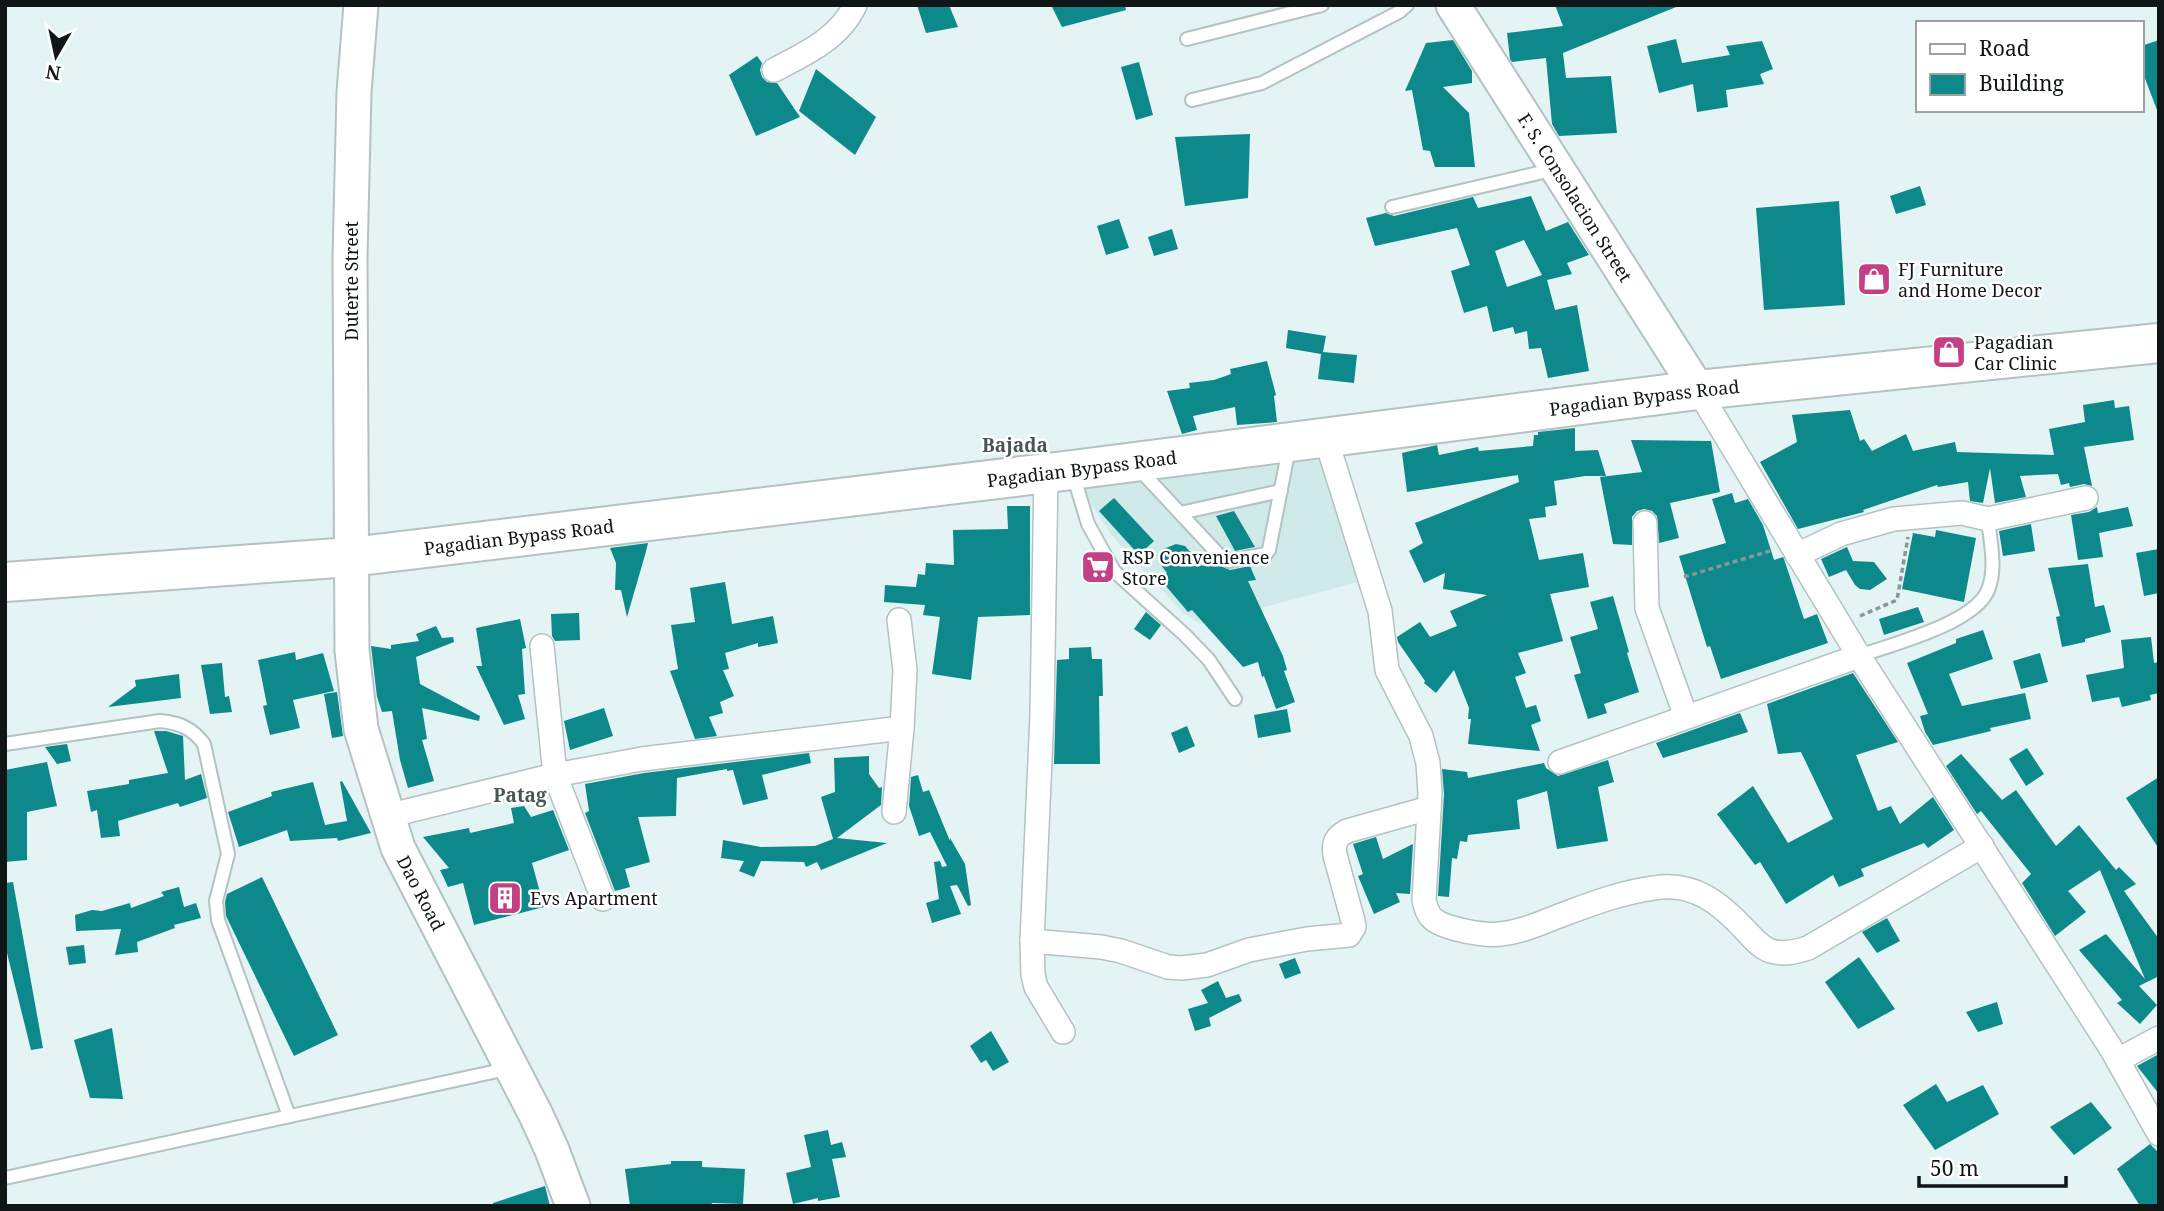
<svg xmlns="http://www.w3.org/2000/svg" width="2164" height="1211" font-family="'Noto Serif',serif">
<style>
.built{fill:#d0e9e9}
.building{fill:#0d898b;fill-rule:evenodd}
.lines{fill:none;stroke-linecap:round;stroke-linejoin:round}
.lane-casing{stroke:#b4c2c2;stroke-width:16}
.street-casing{stroke:#b4c2c2;stroke-width:26}
.secondary-casing{stroke:#b4c2c2;stroke-width:37}
.highway-casing{stroke:#b4c2c2;stroke-width:42}
.path{stroke:#8b9696;stroke-width:3.5;stroke-dasharray:5 3.5;stroke-linecap:butt}
.lane{stroke:#fff;stroke-width:12}
.street{stroke:#fff;stroke-width:23}
.secondary{stroke:#fff;stroke-width:33}
.highway{stroke:#fff;stroke-width:38}
.labels{text-anchor:middle;dominant-baseline:central;stroke-width:5;stroke-linejoin:round;paint-order:stroke}
.street-label{font-size:18px;fill:#101515;stroke:#fff}
.poi-label{font-size:18px;fill:#101515;stroke:#fff;text-anchor:start}
.neighbourhood-label{font-size:19px;font-weight:bold;fill:#485555;stroke:#fff}
</style>
<rect width="100%" height="100%" fill="#e4f3f3"/>
<polygon class="built" points="1326,459 1362,581 1201,624 1184,614 1113,537 1081,489"/>
<g class="building">
<polygon points="917,5 949,5 958,27 926,33"/>
<polygon points="1051,5 1125,5 1126,10 1062,27"/>
<polygon points="1555,5 1681,5 1563,53 1566,78 1611,76 1617,133 1559,136 1552,124 1546,58 1512,62 1510,59 1507,33 1563,26"/>
<polygon points="1676,39 1682,63 1730,55 1726,46 1762,41 1773,69 1760,74 1764,84 1726,90 1728,107 1697,112 1693,84 1659,93 1647,46"/>
<polygon points="1453,40 1472,71 1472,83 1443,87 1469,113 1475,167 1435,167 1430,151 1423,150 1412,90 1405,91 1426,43"/>
<polygon points="2159,40 2159,110 2157,110 2141,68 2141,46"/>
<polygon points="757,56 762,63 760,70 762,77 767,82 777,83 800,117 756,136 729,75"/>
<polygon points="1139,62 1153,115 1136,120 1121,67"/>
<polygon points="816,69 876,117 855,155 799,111"/>
<polygon points="1250,134 1248,198 1185,206 1175,137"/>
<polygon points="1920,186 1926,205 1896,214 1890,196"/>
<path d="M1531,196L1546,231L1568,222L1589,255L1567,263L1572,274L1547,280L1555,310L1577,305L1589,371L1548,378L1541,348L1529,349L1527,331L1515,334L1513,327L1493,332L1487,306L1464,313L1451,271L1470,265L1457,228L1375,246L1366,218L1386,213L1394,216L1473,197L1478,208ZM1524,240L1542,275L1507,287L1495,251Z"/>
<polygon points="1839,201 1845,305 1764,310 1756,208"/>
<polygon points="1119,219 1129,248 1106,255 1097,226"/>
<polygon points="1172,229 1178,249 1154,256 1148,237"/>
<polygon points="1288,330 1326,336 1323,352 1357,355 1354,383 1318,379 1321,354 1286,348"/>
<polygon points="1267,361 1276,395 1274,396 1277,422 1237,425 1235,407 1193,416 1197,430 1182,434 1167,391 1190,388 1189,383 1214,380 1231,374 1230,369"/>
<polygon points="2114,400 2115,408 2129,406 2134,440 2084,447 2092,486 2084,484 2070,487 2069,483 2061,485 2058,474 2020,476 2026,497 1995,503 1990,468 1983,503 1970,501 1968,482 1938,487 1937,485 1863,510 1864,512 1798,529 1760,462 1797,442 1792,415 1850,410 1860,441 1864,439 1872,451 1906,434 1913,451 1955,442 1957,452 2054,455 2049,429 2085,422 2083,405"/>
<polygon points="1575,428 1575,451 1598,450 1606,476 1585,476 1554,481 1557,505 1545,507 1546,517 1529,519 1539,560 1583,553 1589,587 1550,594 1563,641 1518,653 1526,673 1515,677 1526,708 1536,705 1541,721 1531,725 1540,751 1468,744 1471,719 1468,719 1469,708 1454,670 1436,693 1424,683 1425,681 1398,642 1397,637 1420,622 1430,637 1457,626 1450,611 1487,595 1443,589 1445,573 1424,583 1409,551 1423,543 1415,523 1519,482 1518,475 1407,492 1402,453 1437,445 1439,455 1478,447 1479,451 1533,446 1534,435 1538,435 1538,432"/>
<polygon points="1631,440 1711,441 1720,492 1670,503 1679,538 1659,543 1657,516 1652,511 1644,509 1637,511 1632,517 1632,545 1613,544 1600,477 1642,472"/>
<polygon points="1732,493 1735,503 1748,499 1763,525 1774,560 1783,557 1784,559 1804,619 1817,614 1828,643 1721,679 1710,646 1707,647 1679,556 1726,543 1712,499"/>
<polygon points="1114,498 1154,541 1139,555 1099,511"/>
<polygon points="1007,506 1030,506 1030,615 978,617 971,680 932,674 940,617 923,615 925,605 884,602 885,585 916,587 918,574 925,575 926,563 954,565 953,530 1008,529"/>
<polygon points="2097,507 2098,513 2128,507 2133,526 2099,533 2103,557 2078,560 2071,515 2089,512"/>
<polygon points="1234,511 1255,547 1235,551 1216,516"/>
<polygon points="2031,524 2035,551 2003,556 1999,531"/>
<polygon points="1936,530 1976,538 1964,602 1902,589 1913,533 1935,537"/>
<polygon points="648,543 645,555 627,617 621,590 615,590 616,563 610,548"/>
<polygon points="1176,544 1185,546 1192,554 1193,566 1218,565 1230,570 1250,566 1256,580 1248,581 1283,656 1287,670 1284,671 1295,702 1276,709 1264,676 1262,677 1258,662 1243,667 1192,610 1188,612 1160,579 1167,573 1161,565 1161,550"/>
<polygon points="1847,547 1853,561 1874,562 1887,579 1870,590 1860,589 1855,585 1846,570 1829,577 1821,559"/>
<polygon points="2159,549 2159,593 2144,596 2136,553"/>
<polygon points="2088,564 2095,607 2104,605 2111,632 2085,639 2085,642 2062,647 2056,617 2060,616 2048,568"/>
<polygon points="725,582 732,624 773,616 778,643 758,647 758,643 725,653 729,669 723,670 734,696 720,702 723,713 709,717 717,736 695,739 670,671 678,669 671,625 695,622 690,588"/>
<polygon points="1613,596 1629,652 1627,653 1639,692 1604,704 1607,713 1588,719 1574,675 1581,673 1570,637 1598,629 1590,602"/>
<polygon points="1918,607 1924,622 1884,635 1879,619"/>
<polygon points="1146,612 1161,625 1150,640 1134,629"/>
<polygon points="579,613 580,640 555,641 552,636 551,614"/>
<polygon points="520,619 526,648 522,649 525,694 518,695 525,719 504,725 476,666 482,666 476,628"/>
<polygon points="436,626 442,638 453,637 454,642 416,657 420,684 480,716 479,721 422,708 427,739 422,740 434,781 408,788 400,760 392,711 382,712 377,697 371,646 391,649 391,645 419,641 416,634"/>
<polygon points="1983,630 1993,659 1949,674 1962,706 2025,693 2031,719 1990,728 1991,731 1933,745 1925,732 1920,716 1928,714 1907,663 1956,643 1956,639"/>
<polygon points="2151,637 2154,663 2159,662 2159,693 2150,695 2151,700 2122,707 2119,697 2092,702 2086,675 2124,668 2121,640"/>
<polygon points="1091,647 1092,659 1102,659 1103,696 1099,696 1100,764 1054,764 1057,660 1069,659 1069,648"/>
<polygon points="295,652 296,660 323,653 334,691 293,700 300,728 270,735 263,706 267,705 258,660"/>
<polygon points="2040,653 2048,682 2021,689 2013,661"/>
<polygon points="222,663 225,697 229,696 232,712 210,714 201,665"/>
<polygon points="1853,673 1898,742 1856,755 1878,811 1891,806 1900,824 1933,797 1954,830 1928,848 1924,843 1861,869 1864,876 1839,887 1833,875 1786,904 1760,862 1755,865 1717,814 1753,786 1788,843 1833,819 1801,752 1778,754 1767,704"/>
<polygon points="179,674 181,698 108,707 136,686 135,680"/>
<polygon points="337,692 343,736 332,738 324,694"/>
<polygon points="604,708 613,736 570,750 564,721"/>
<polygon points="1287,709 1291,732 1258,738 1254,715"/>
<polygon points="1740,713 1748,732 1663,758 1656,743"/>
<polygon points="1187,726 1195,746 1179,753 1171,733"/>
<polygon points="154,731 166,731 183,736 185,780 201,774 207,798 180,807 178,803 118,821 120,836 101,838 97,810 91,812 87,791 129,784 129,780 168,773"/>
<polygon points="67,744 71,761 57,764 45,747"/>
<polygon points="2027,748 2044,774 2026,786 2009,759"/>
<polygon points="809,753 811,763 762,775 768,799 743,805 733,770 727,771 727,769 677,778 676,816 638,817 650,862 625,869 630,887 615,891 585,813 589,811 585,784 644,773"/>
<polygon points="1961,754 2002,800 2016,790 2056,846 2079,825 2116,870 2119,867 2136,884 2124,891 2159,939 2159,976 2139,986 2157,1005 2140,1024 2117,1003 2122,1000 2079,950 2106,934 2145,979 2100,870 2068,891 2086,912 2055,936 2022,883 2031,874 1981,811 1977,814 1946,766"/>
<polygon points="869,756 869,774 879,788 882,787 881,805 837,838 887,843 821,870 817,862 806,867 804,862 761,861 754,877 739,871 744,861 721,858 723,840 761,847 815,846 833,839 821,797 835,792 834,758"/>
<polygon points="1608,760 1614,782 1598,787 1608,841 1557,849 1547,791 1517,800 1520,829 1468,835 1467,842 1460,841 1457,859 1452,858 1449,897 1438,896 1444,794 1442,769 1467,772 1468,778 1544,763 1546,768 1558,776"/>
<polygon points="47,762 57,806 27,812 27,860 5,862 5,770"/>
<polygon points="918,775 923,792 929,790 950,841 950,838 965,864 971,905 968,906 957,885 950,886 961,914 932,923 926,903 939,899 934,862 940,861 942,867 947,866 930,832 919,836 909,806 911,777"/>
<polygon points="2159,777 2159,849 2126,798"/>
<polygon points="342,781 371,833 338,841 337,838 290,841 287,830 239,847 228,812 272,796 271,792 313,782 325,825 347,821 340,782"/>
<polygon points="524,806 531,817 553,810 569,850 532,863 544,907 474,925 463,883 448,887 440,870 449,868 423,837 469,828 470,833 514,823 511,808"/>
<polygon points="1376,837 1383,859 1413,844 1410,894 1396,893 1400,902 1374,914 1358,876 1363,874 1353,844"/>
<polygon points="262,877 338,1035 294,1056 226,916 225,902 227,894"/>
<polygon points="13,882 43,1048 31,1050 5,945 5,883"/>
<polygon points="179,887 184,907 196,903 201,918 174,925 175,928 137,942 138,952 115,955 121,929 76,931 75,915 92,910 102,911 130,903 131,908 164,896 161,892"/>
<polygon points="1887,918 1900,941 1877,953 1862,932"/>
<polygon points="84,945 86,963 69,965 66,947"/>
<polygon points="1859,957 1895,1009 1858,1029 1825,982"/>
<polygon points="1295,958 1301,973 1285,979 1279,964"/>
<polygon points="1218,981 1226,998 1239,994 1242,1001 1209,1018 1211,1026 1195,1031 1188,1009 1208,1003 1201,990"/>
<polygon points="1997,1002 2003,1024 1978,1032 1966,1012"/>
<polygon points="112,1028 123,1099 90,1098 74,1040"/>
<polygon points="991,1031 1009,1062 993,1071 986,1060 981,1063 970,1046"/>
<polygon points="2159,1054 2159,1094 2137,1066"/>
<polygon points="1936,1084 1947,1102 1983,1085 1999,1114 1935,1150 1903,1105"/>
<polygon points="2091,1102 2112,1128 2074,1155 2050,1127"/>
<polygon points="828,1130 831,1145 842,1142 846,1157 832,1159 840,1197 818,1201 818,1198 793,1204 786,1173 811,1167 804,1135"/>
<polygon points="2150,1144 2159,1153 2159,1206 2140,1206 2117,1169"/>
<polygon points="671,1161 702,1161 702,1167 745,1169 743,1204 712,1203 711,1206 630,1206 625,1169 671,1164"/>
<polygon points="545,1186 550,1206 493,1206 493,1203"/>
</g>
<g class="lines">
<g class="lane-casing">
<g id="lane">
<polyline points="1187,39 1322,5"/>
<polyline points="1192,100 1262,83 1399,12 1407,5"/>
<polyline points="1392,207 1556,169"/>
<polyline points="1139,469 1220,556 1229,561 1266,554 1269,550 1289,448"/>
<polyline points="1073,474 1088,524 1114,571 1185,635 1209,660 1235,699"/>
<polyline points="1180,513 1281,491"/>
<path d="M1859,656C1893,644 1975,623 1988,590C1997,568 1990,541 1988,519"/>
<path d="M5,744L160,721C180,723 192,728 204,744L228,854L216,901L218,920L289,1116"/>
<polyline points="5,1178 511,1068"/>
</g>
</g>
<g class="street-casing">
<g id="street">
<path d="M774,70C805,54 840,38 855,5"/>
<polyline points="1698,390 1859,656 2112,1050 2159,1134"/>
<path d="M1325,436L1380,611L1387,670L1421,736L1428,763L1430,793L1424,900C1426,907 1427,914 1433,919C1445,929 1484,936 1500,934C1523,932 1545,921 1567,913C1596,902 1624,892 1654,888C1694,881 1721,904 1746,931C1754,939 1761,948 1771,951C1784,955 1796,952 1808,948L1982,846"/>
<polyline points="1046,473 1042,714 1032,941 1033,975 1036,987 1063,1032"/>
<polyline points="1645,523 1647,608 1686,717"/>
<polyline points="1797,555 1841,534 1894,519 1962,513 1988,519 2086,498"/>
<polyline points="542,646 555,775 603,899"/>
<polyline points="1560,762 1859,656"/>
<polyline points="894,812 902,728 905,670 899,620"/>
<polyline points="387,816 555,775 642,759 902,728"/>
<path d="M1032,941L1101,947L1121,951L1168,967L1182,968L1207,965L1249,950L1307,939L1349,935L1354,927L1353,921L1335,855C1333,843 1336,837 1347,831L1429,808"/>
<polyline points="2118,1060 2159,1038"/>
</g>
</g>
<g class="secondary-casing">
<g id="secondary">
<path id="s1" d="M361,5L354,92L350,258L352,651L361,729L398,848L536,1115L552,1150L573,1206"/>
<path id="s2" d="M1453,5L1698,390"/>
</g>
</g>
<g class="highway-casing">
<g id="highway">
<path id="s3" d="M5,582L351,557L1072,470L1698,390L2159,343"/>
</g>
</g>
<g class="path">
<polyline points="1684,577 1773,550"/>
<polyline points="1860,616 1897,600 1908,537"/>
</g>
<use href="#lane" class="lane"/>
<use href="#street" class="street"/>
<use href="#secondary" class="secondary"/>
<use href="#highway" class="highway"/>
</g>
<defs>
<g id="shop-square" transform="scale(1.75)"><rect x="-9" y="-9" width="18" height="18" rx="4" fill="#c44085" stroke="#fff"/><path d="M-5-2.5h2.3a2.7 3.5 0 0 1 5.4 0H5L5.5 6h-11ZM-1.5-2.5h3a1.5 2.3 0 0 0-3 0Z" fill="#fff"/></g>
<g id="supermarket-square" transform="scale(1.75)"><rect x="-9" y="-9" width="18" height="18" rx="4" fill="#c44085" stroke="#fff"/><path d="M-6-5.5h2.5l.6 2H6L4.5 2H-2.5L-4.4-4H-6ZM-1.5 3.2a1.3 1.3 0 1 0 .1 0ZM3 3.2a1.3 1.3 0 1 0 .1 0Z" fill="#fff"/></g>
<g id="building-square" transform="scale(1.75)"><rect x="-9" y="-9" width="18" height="18" rx="4" fill="#c44085" stroke="#fff"/><path d="M-4-6H4V6H1V3H-1V6H-4ZM-2.5-4.3h1.7v1.8h-1.7ZM.8-4.3h1.7v1.8H.8ZM-2.5-1h1.7V.8h-1.7ZM.8-1h1.7V.8H.8Z" fill="#fff"/></g>
</defs>
<g fill-rule="evenodd">
<use href="#shop-square" x="1874" y="279"/>
<use href="#shop-square" x="1949" y="352"/>
<use href="#supermarket-square" x="1098" y="567"/>
<use href="#building-square" x="505" y="898"/>
</g>
<g class="labels">
<g class="street-label">
<text stroke="none"><textPath href="#s2" startOffset="228">F. S. Consolacion Street</textPath></text>
<text transform="translate(351 281) rotate(-90)">Duterte Street</text>
<text stroke="none"><textPath href="#s3" startOffset="1650">Pagadian Bypass Road</textPath></text>
<text stroke="none"><textPath href="#s3" startOffset="1083">Pagadian Bypass Road</textPath></text>
<text stroke="none"><textPath href="#s3" startOffset="516">Pagadian Bypass Road</textPath></text>
<text stroke="none"><textPath href="#s1" startOffset="900">Dao Road</textPath></text>
</g>
<g class="poi-label">
<text x="1898" y="269">FJ Furniture<tspan x="1898" dy="21">and Home Decor</tspan></text>
<text x="1974" y="342">Pagadian<tspan x="1974" dy="21">Car Clinic</tspan></text>
<text x="1122" y="557">RSP Convenience<tspan x="1122" dy="21">Store</tspan></text>
<text x="530" y="898">Evs Apartment</text>
</g>
<g class="neighbourhood-label">
<text x="1015" y="445">Bajada</text>
<text x="520" y="795">Patag</text>
</g>
</g>
<rect width="2164" height="1211" fill="none" stroke="#101515" stroke-width="14"/>
<rect x="1916" y="21" width="228" height="91" fill="#ffffff" stroke="#9fa1a1" stroke-width="2"/>
<rect x="1930" y="44" width="35" height="10" fill="#ffffff" stroke="#9fa1a1" stroke-width="2"/>
<text x="1979" y="56" font-size="21" fill="#101515">Road</text>
<rect x="1930" y="74" width="35" height="21" fill="#0d898b" stroke="#9fa1a1" stroke-width="2"/>
<text x="1979" y="91" font-size="21" fill="#101515">Building</text>
<g transform="translate(56 56) rotate(189)" stroke="#ffffff" stroke-width="5" paint-order="stroke">
<path d="M0-5L12 26L0 18L-12 26Z" fill="#101515"/>
<text y="-10" font-size="19" font-weight="bold" text-anchor="middle" fill="#101515">N</text>
</g>
<path d="M1919 1176v10h147v-10" fill="none" stroke="#101515" stroke-width="3.5"/>
<text x="1930" y="1176" font-size="21" fill="#101515" stroke="#ffffff" stroke-width="5" paint-order="stroke">50 m</text>
</svg>
